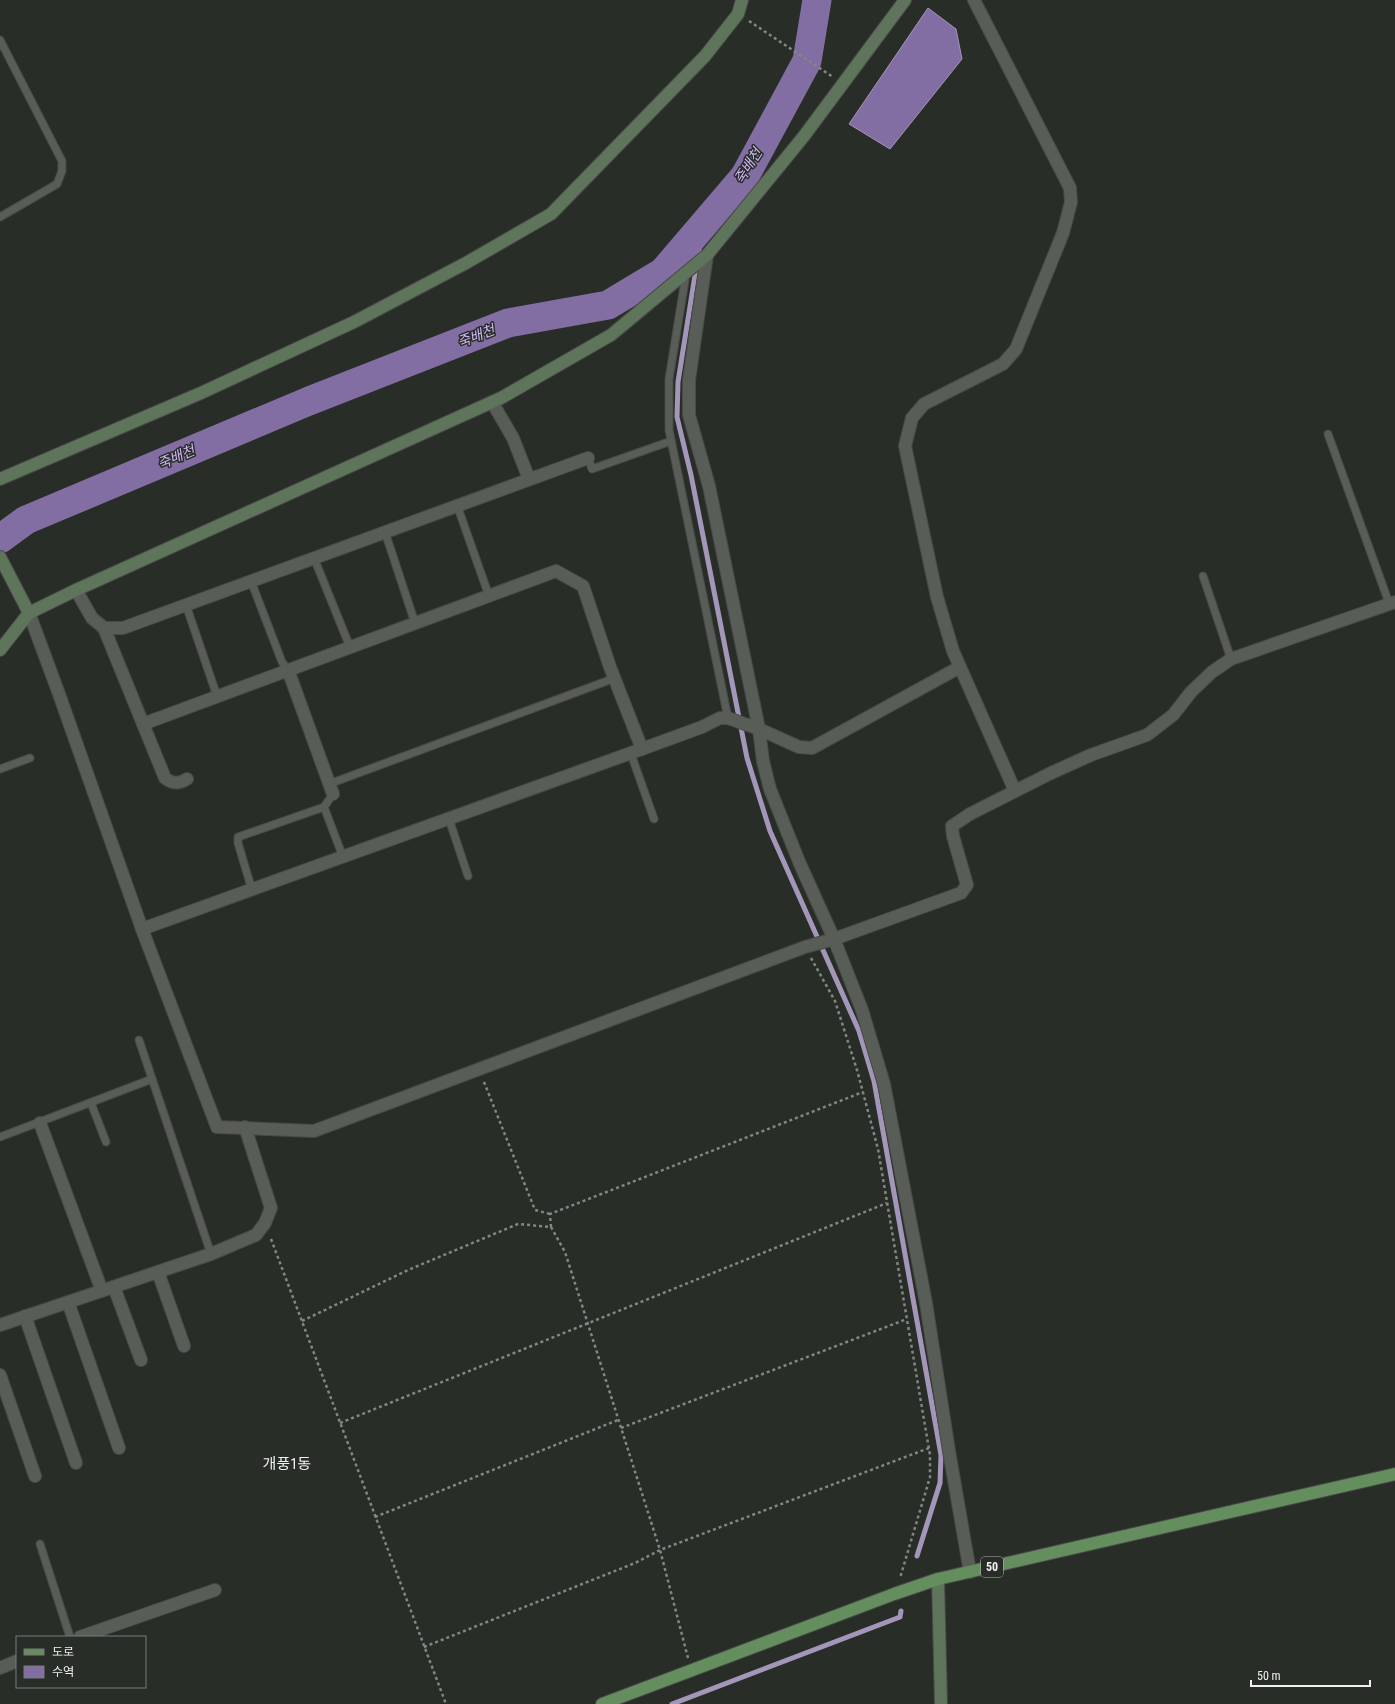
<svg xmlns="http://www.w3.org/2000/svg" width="1395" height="1704" font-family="'Roboto Condensed','Noto Sans KR',sans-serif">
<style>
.water{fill:#826ea2;stroke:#a396b9}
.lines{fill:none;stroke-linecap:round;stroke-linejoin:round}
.stream{stroke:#a396b9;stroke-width:5}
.river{stroke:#826ea2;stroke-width:29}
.lane-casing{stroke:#474a46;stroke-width:9}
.street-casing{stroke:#474a46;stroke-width:14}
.secondary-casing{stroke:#474a46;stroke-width:14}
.primary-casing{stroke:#474a46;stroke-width:14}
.path{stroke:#838783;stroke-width:2.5;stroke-dasharray:3 3;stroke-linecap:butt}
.lane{stroke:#585d57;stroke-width:7}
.street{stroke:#585d57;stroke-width:12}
.secondary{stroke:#5e755b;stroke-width:12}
.primary{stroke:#658e5f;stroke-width:12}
.labels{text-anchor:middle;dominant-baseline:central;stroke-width:3;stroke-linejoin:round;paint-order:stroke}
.shield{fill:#292d28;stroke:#b4b7b3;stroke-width:1}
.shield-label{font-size:12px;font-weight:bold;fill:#eff2ef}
.water-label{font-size:14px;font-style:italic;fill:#cfb8f7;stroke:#292d28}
.quarter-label{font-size:15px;fill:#eff2ef;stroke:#292d28}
</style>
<rect width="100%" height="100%" fill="#292d28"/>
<polygon class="water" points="928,8 956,29 962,59 890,149 849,124"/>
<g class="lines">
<g class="stream">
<polyline points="703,225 678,382 677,417 691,475 747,758 770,831 859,1031 874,1081 941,1455 940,1483 917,1556"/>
<polyline points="672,1704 900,1617 901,1611"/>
</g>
<polyline class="river" points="0,539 26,520 309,401 508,323 608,305 663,272 745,176 807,61 817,0"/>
<g class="lane-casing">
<g id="lane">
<polyline points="0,40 62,161 62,171 57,184 0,217"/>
<polyline points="686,274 669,379 669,430 728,718"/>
<polyline points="1328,434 1389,603"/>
<polyline points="588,458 592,469 671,441"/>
<polyline points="457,505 489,596"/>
<polyline points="385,532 415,623"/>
<polyline points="314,558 350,647"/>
<polyline points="1203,576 1231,659"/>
<polyline points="251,581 282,662 288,670"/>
<polyline points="186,605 217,696"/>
<polyline points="631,754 654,819"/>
<polyline points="0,769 30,758"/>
<polyline points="329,784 615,678"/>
<polyline points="333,794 324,807 343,857"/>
<polyline points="449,819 468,876"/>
<polyline points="252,890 238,843 238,837 324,807"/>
<polyline points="139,1040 211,1254"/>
<polyline points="91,1103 106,1142"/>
<polyline points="0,1137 152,1079"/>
<polyline points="40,1544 70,1637"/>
</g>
</g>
<g class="street-casing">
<g id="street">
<polyline points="974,0 1070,188 1071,202 1063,233 1016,349 1003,364 924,404 912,418 905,446 937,597 953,651 1015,791"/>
<polyline points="707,255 689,380 689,415 709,486 759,729 763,761 770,789 800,864 834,939 862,1010 884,1084 926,1303 949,1451 970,1572"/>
<polyline points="492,402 513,438 529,479"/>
<path d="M76,590L92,618L104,628L165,778C173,784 178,784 187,779"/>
<polyline points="29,613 59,694 142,929"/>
<polyline points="104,628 123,628 588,458"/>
<polyline points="960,667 812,748 799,747 759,729 728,718 720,718 702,727 642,749 142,929 217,1127 314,1131 805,947 834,939 961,893 967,885 953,836 952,826 970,814 1051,773 1091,755 1147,735 1173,715 1191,692 1212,672 1231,659 1395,602"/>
<polyline points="288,670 333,794"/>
<polyline points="143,724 556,571 583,586 610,667 642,749"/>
<polyline points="40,1123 102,1291"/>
<polyline points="158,1272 184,1346"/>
<polyline points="114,1287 141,1360"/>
<polyline points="68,1302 119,1448"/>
<polyline points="25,1316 76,1463"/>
<polyline points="0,1325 211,1254 256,1235 265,1223 271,1208 245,1127"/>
<polyline points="0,1375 35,1476"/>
<polyline points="80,1637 215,1590"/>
<polyline points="0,1668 17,1661"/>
</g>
</g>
<g class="secondary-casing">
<g id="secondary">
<polyline points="0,479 201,393 354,322 466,263 551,214 705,56 738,14 742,0"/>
<polyline points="0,557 29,613"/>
<polyline points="0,650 29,613 76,590 501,398 611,335 707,255 804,136 905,0"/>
<polyline points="938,1579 941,1704"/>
</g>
</g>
<g class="primary-casing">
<polyline id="primary" points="602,1704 894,1594 938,1579 1395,1474"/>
</g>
<g class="path">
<polyline points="749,21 833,77"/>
<polyline points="811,958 835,1001 857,1070 878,1149 930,1455 930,1477 900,1578"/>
<polyline points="484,1082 535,1210 550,1214"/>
<polyline points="551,1227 550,1214 863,1092"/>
<polyline points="271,1239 446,1704"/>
<polyline points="302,1321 408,1270 518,1224 551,1227 565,1252 660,1550 688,1658"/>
<polyline points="340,1423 887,1203"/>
<polyline points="621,1428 907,1319"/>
<polyline points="375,1517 618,1420"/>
<polyline points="424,1647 635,1563 660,1550 929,1448"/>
</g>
<use href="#lane" class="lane"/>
<use href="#street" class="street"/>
<use href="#secondary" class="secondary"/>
<use href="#primary" class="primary"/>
</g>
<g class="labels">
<rect class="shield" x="981" y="1557" width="22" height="20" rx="3"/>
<g class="shield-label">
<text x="992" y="1567">50</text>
</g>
<g class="water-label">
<text transform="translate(748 166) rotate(-58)">죽배천</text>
<text transform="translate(476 336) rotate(-21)">죽배천</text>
<text transform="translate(176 457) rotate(-23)">죽배천</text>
</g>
<g class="quarter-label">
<text x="287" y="1464">개풍1동</text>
</g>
</g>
<rect x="16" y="1636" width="130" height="52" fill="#292d28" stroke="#787c78"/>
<rect x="24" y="1649" width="20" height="6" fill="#658e5f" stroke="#787c78"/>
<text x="52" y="1656" font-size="12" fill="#eff2ef">도로</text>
<rect x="24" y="1666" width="20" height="12" fill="#826ea2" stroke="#787c78"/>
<text x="52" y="1676" font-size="12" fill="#eff2ef">수역</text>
<path d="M1251 1680v6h119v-6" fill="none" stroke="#eff2ef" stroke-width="2"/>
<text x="1257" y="1680" font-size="12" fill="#eff2ef" stroke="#292d28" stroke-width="3" paint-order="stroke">50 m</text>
</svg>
